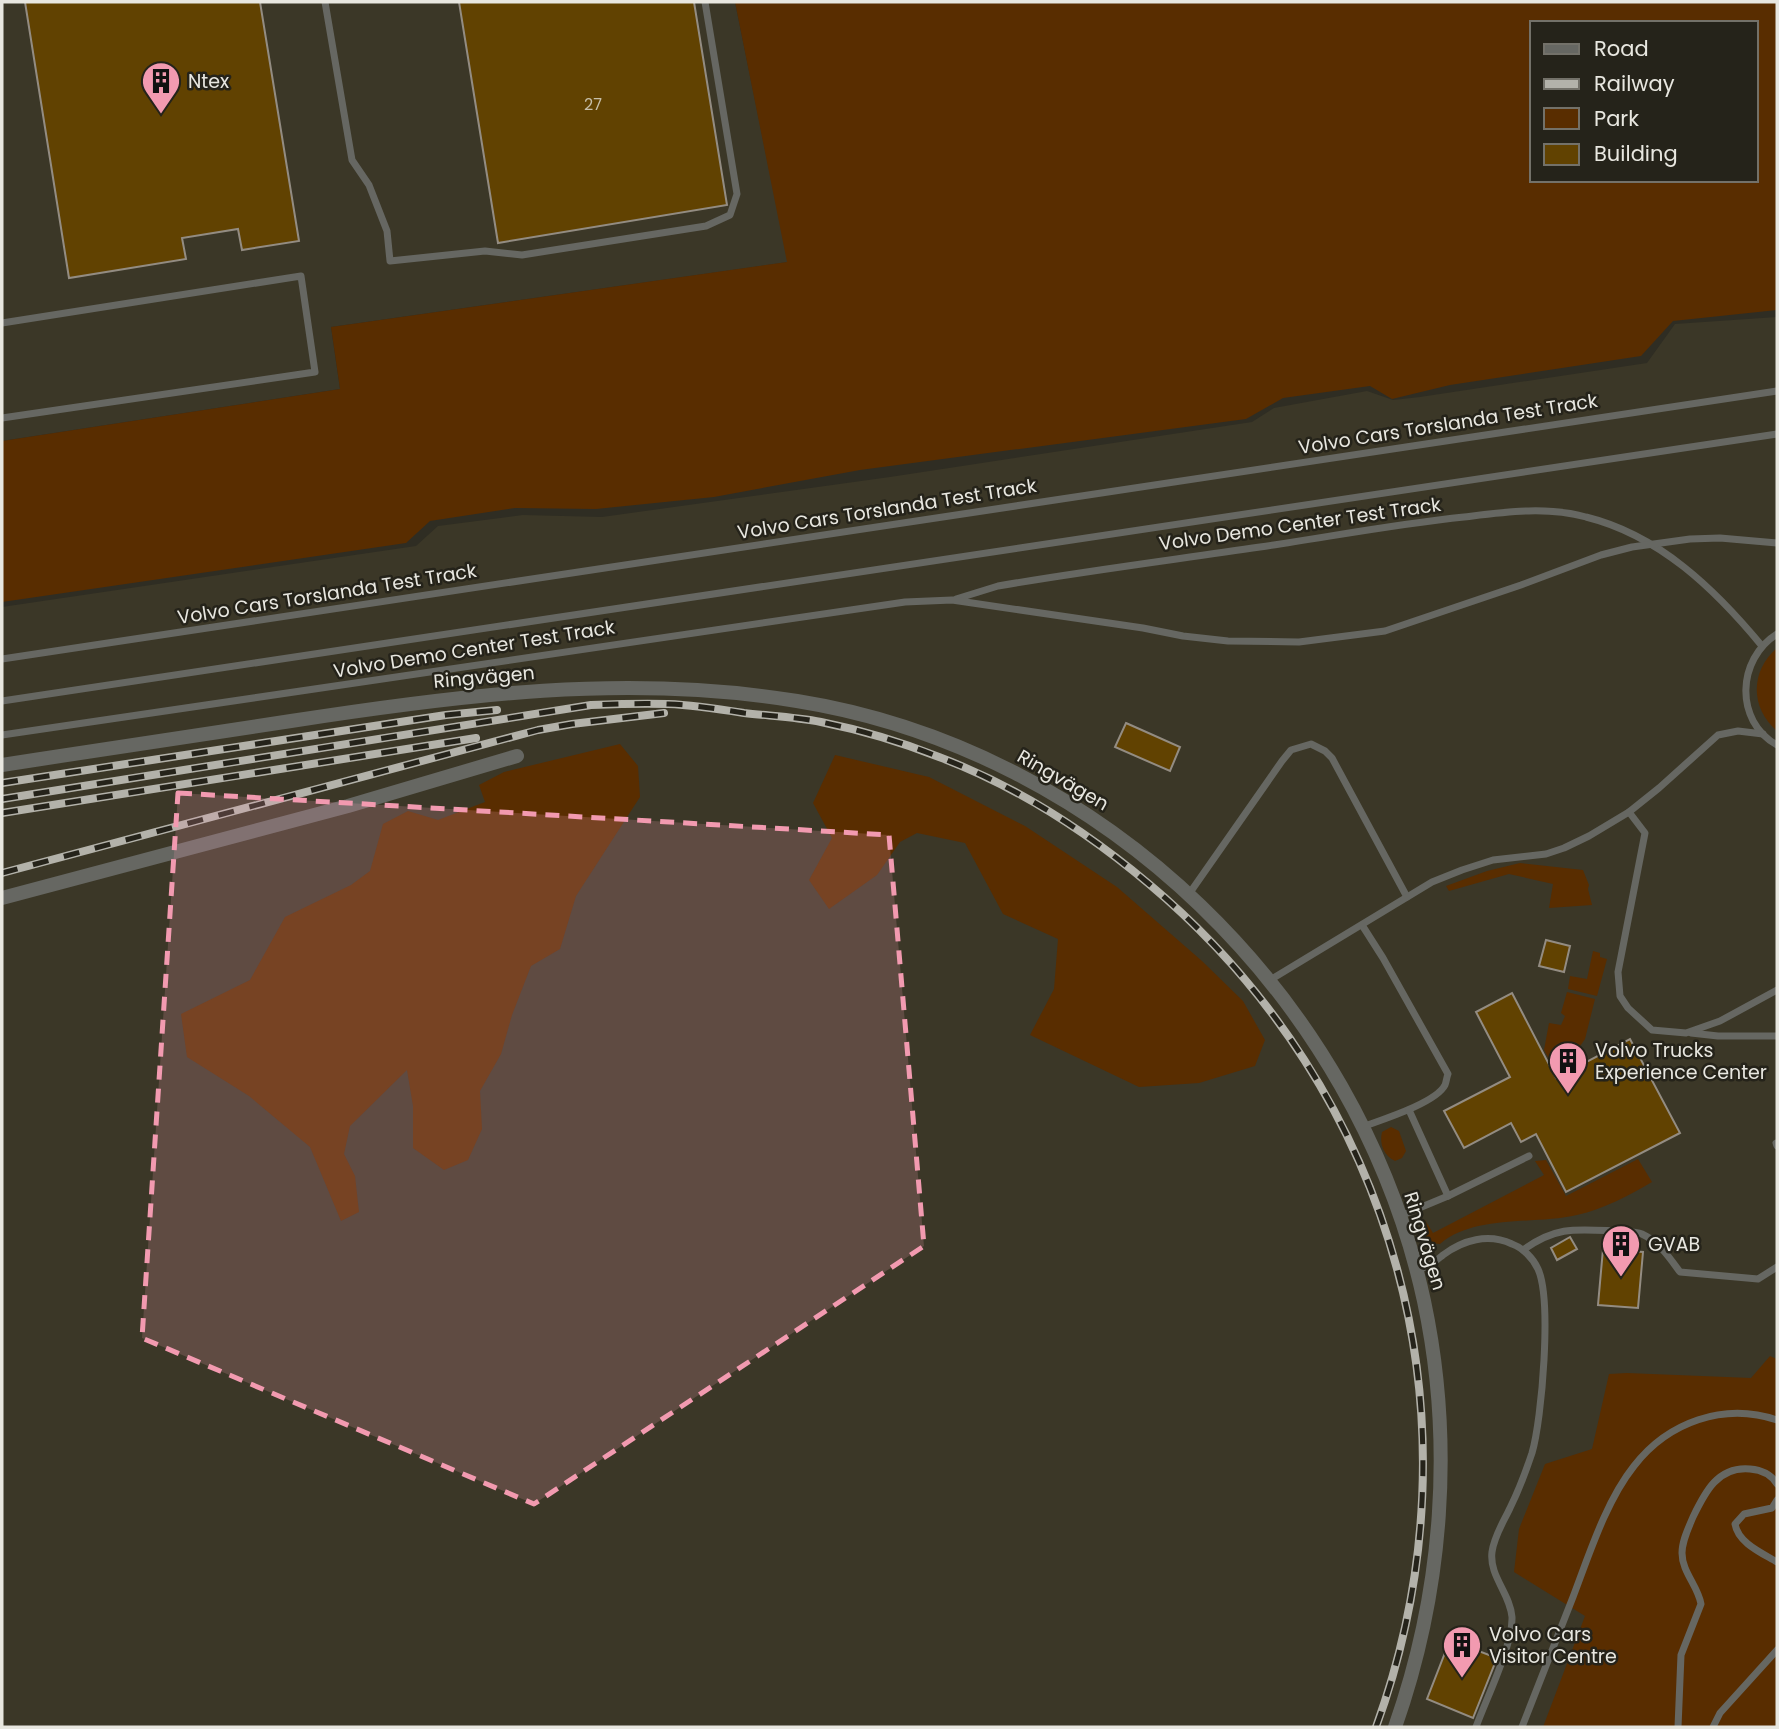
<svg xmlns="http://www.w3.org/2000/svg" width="1779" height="1729" font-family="Poppins,sans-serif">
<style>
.built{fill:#3b3727}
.green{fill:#592d00;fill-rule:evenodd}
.building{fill:#614201;stroke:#938c82;stroke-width:2}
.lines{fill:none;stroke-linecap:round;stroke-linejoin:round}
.service{stroke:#666762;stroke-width:7}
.minor{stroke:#666762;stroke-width:14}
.rail-casing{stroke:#b3b2aa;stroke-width:8}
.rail{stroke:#25231a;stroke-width:5;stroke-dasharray:16;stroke-linecap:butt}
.marked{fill:#f29ab0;fill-opacity:0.2;stroke:#f29ab0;stroke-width:5;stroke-dasharray:14 9;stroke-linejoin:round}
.labels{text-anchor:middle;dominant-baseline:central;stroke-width:5;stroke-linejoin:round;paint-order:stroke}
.number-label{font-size:16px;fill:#c6bea8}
.poi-label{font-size:19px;fill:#e8e7e0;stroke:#25231a;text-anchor:start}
.street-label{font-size:19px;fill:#e8e7e0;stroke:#25231a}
</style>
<rect width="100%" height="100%" fill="#2f2d23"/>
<g class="built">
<polygon points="2,2 735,2 788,262 331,327 340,389 2,441"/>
<polygon points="1777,317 1777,1727 2,1727 2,607 416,546 438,526 523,515 602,517 890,477 1252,422 1274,408 1367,391 1393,400 1420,397 1647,363 1675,324"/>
</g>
<g class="green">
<path d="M735,2H1777V310L1673,321L1641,356L1450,385L1392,399L1370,386L1283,398L1246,419L860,470L714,497L596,509L515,508L430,521L406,543L2,602V441L340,389L331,327L787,262ZM1532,23H1756V180H1532Z"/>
<path d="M1777,648V731C1750,708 1750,671 1777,648Z"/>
<polygon points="620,744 638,766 640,797 576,896 560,949 531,966 512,1015 501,1054 480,1091 482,1129 468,1160 444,1170 413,1148 413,1106 407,1070 350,1126 344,1154 355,1176 359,1212 341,1221 310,1147 249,1096 187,1057 181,1014 250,980 285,917 351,885 370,871 383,824 408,811 438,820 485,802 479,785 504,772"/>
<polygon points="835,755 929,777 1025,826 1117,887 1202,961 1243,1001 1265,1040 1255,1066 1199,1083 1139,1087 1030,1035 1054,989 1058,939 1003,914 965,843 917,833 900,842 877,875 829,909 809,880 832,838 813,803"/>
<polygon points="1520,863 1583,870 1589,885 1588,889 1592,905 1549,908 1553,884 1509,874 1449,891 1446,886 1487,871"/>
<polygon points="1593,951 1600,953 1600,957 1607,959 1597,996 1568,989 1570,976 1587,979"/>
<polygon points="1567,992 1595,999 1585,1039 1569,1062 1549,1059 1544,1050 1549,1023 1561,1025 1565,1016 1561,1013"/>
<path d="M1391,1127L1399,1131L1406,1151L1402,1158L1395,1161C1384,1156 1379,1144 1382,1132Z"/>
<path d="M1638,1159L1652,1182C1628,1196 1604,1209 1577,1215C1535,1225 1475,1214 1440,1244L1431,1243L1418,1231L1425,1220L1433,1233L1544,1175L1535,1161L1546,1160L1566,1196Z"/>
<polygon points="1770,1356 1777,1359 1777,1727 1543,1727 1585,1616 1514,1572 1519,1529 1545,1464 1592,1449 1609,1374 1627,1373 1751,1378"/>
</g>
<g class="building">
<polygon points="25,2 260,2 299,241 242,250 238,229 182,238 186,259 69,278"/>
<polygon points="459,2 694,2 727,205 498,243"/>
<polygon points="1126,723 1180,747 1170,771 1115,747"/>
<polygon points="1546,940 1570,946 1564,972 1539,966"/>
<polygon points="1512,993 1556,1078 1630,1039 1680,1133 1566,1192 1536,1134 1521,1142 1511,1123 1464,1148 1444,1111 1510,1077 1476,1012"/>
<polygon points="1570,1237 1577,1249 1557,1260 1551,1248"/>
<polygon points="1603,1249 1643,1252 1638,1308 1598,1305"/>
<polygon points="1450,1640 1497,1658 1473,1718 1427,1699"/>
</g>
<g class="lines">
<g class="service">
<polyline points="325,2 352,160 369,185 387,231 390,261 485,251 522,255 706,226 730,215 737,194 705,2"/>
<polyline points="2,323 301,276 315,372 2,418"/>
<path d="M956,599L998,586C1085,571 1172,560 1260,547C1328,537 1396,524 1464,517C1505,512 1546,506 1586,517C1659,535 1715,589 1762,646"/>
<path d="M1777,634C1737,659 1734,721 1777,745"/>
<polyline points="2,659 1777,391"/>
<polyline points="2,701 1777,434"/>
<polyline points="2,735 905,602 952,600 1143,628 1183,636 1228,641 1299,642 1385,631 1521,585 1601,555 1632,547 1690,539 1720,538 1777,543"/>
<polyline points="1629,812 1645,833 1618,972 1620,996 1628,1008 1652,1030 1686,1033 1720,1021 1777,990"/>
<polyline points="1189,894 1282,761 1291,750 1311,744 1325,751 1332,758 1407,897"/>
<path d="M1362,925L1383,958L1448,1074C1447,1076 1446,1083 1445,1085C1436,1103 1381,1120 1362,1127"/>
<polyline points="1270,980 1432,882 1462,870 1493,860 1546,854 1564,848 1589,836 1629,812 1659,788 1718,735 1738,731 1763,734"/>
<polyline points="1691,1033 1718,1036 1777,1036"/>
<polyline points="1776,1143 1777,1146"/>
<polyline points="1448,1196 1529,1156"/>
<polyline points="1400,1216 1448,1196 1409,1110"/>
<path d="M1523,1250C1556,1226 1576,1229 1615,1231C1623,1232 1635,1231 1642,1234C1659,1242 1669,1257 1680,1272L1758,1279L1777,1267"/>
<path d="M1416,1270C1429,1267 1433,1263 1443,1255C1463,1240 1488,1233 1512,1244C1523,1248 1533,1258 1538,1269C1552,1300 1542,1419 1532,1453C1526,1471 1519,1490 1510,1508C1504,1521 1494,1536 1492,1552C1489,1576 1510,1593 1512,1617C1513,1645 1486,1699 1476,1727"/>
<path d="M1777,1500L1772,1508L1744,1514L1735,1524C1738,1543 1762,1553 1777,1562"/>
<path d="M1522,1727C1539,1684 1556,1641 1573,1597C1589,1555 1606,1501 1634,1466C1668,1422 1724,1402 1777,1420"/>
<path d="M1678,1727L1681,1655L1701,1604C1698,1586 1682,1572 1682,1553C1682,1541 1688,1529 1693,1517C1705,1492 1718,1466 1750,1469C1762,1470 1771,1474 1777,1484"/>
<polyline points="1713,1727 1720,1713 1777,1650"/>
</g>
<g class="minor">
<path d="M2,765C98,750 194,736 291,721C459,695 627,673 797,701C1103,750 1358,998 1424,1301C1454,1442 1443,1591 1395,1727"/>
<polyline points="2,898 348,806 517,756"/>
</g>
<g class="rail-casing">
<g id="rail">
<polyline points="2,783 446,715 497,710"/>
<path d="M2,799L591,705C616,704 642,703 668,704C694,705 719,709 744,713C770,716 796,717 821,722C861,730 901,742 939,757C1016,786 1086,831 1149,884C1397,1092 1487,1422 1376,1727"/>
<polyline points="2,813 476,738"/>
<polyline points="2,873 538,730 572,724 664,713"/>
</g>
</g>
<use href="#rail" class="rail"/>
</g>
<path class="marked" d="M178,793L889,835L924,1246L534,1504L142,1338Z"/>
<defs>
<g id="building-pin" transform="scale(2.0125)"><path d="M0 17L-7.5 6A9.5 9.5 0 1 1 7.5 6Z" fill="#f29ab0" stroke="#25231a"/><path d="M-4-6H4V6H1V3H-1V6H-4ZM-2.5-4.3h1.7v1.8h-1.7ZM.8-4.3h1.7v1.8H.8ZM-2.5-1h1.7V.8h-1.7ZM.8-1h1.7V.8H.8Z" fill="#111"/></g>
</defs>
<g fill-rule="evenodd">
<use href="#building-pin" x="161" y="81"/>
<use href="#building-pin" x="1568" y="1061"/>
<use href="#building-pin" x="1621" y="1244"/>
<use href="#building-pin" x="1462" y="1645"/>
</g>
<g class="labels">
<g class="number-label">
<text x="593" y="104">27</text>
</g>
<g class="poi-label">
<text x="188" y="81">Ntex</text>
<text x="1595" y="1050">Volvo Trucks<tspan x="1595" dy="22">Experience Center</tspan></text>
<text x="1648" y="1244">GVAB</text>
<text x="1489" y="1634">Volvo Cars<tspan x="1489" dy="22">Visitor Centre</tspan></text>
</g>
<g class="street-label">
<text transform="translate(1448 424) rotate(-9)">Volvo Cars Torslanda Test Track</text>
<text transform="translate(887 509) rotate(-9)">Volvo Cars Torslanda Test Track</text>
<text transform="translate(1300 524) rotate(-8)">Volvo Demo Center Test Track</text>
<text transform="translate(327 594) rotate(-9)">Volvo Cars Torslanda Test Track</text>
<text transform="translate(474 649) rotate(-9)">Volvo Demo Center Test Track</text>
<text transform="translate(484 677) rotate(-5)">Ringvägen</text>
<text transform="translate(1063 780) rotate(30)">Ringvägen</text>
<text transform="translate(1425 1241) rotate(73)">Ringvägen</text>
</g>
</g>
<rect width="1779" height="1729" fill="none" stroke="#e8e7e0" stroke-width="7"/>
<rect x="1530" y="21" width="228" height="161" fill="#25231a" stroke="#737169" stroke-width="2"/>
<rect x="1544" y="44" width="35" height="10" fill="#666762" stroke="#737169" stroke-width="2"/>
<text x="1594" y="56" font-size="21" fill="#e8e7e0">Road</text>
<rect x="1544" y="79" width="35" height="10" fill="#b3b2aa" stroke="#737169" stroke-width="2"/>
<text x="1594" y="91" font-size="21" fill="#e8e7e0">Railway</text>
<rect x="1544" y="108" width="35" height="21" fill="#592d00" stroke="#737169" stroke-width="2"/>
<text x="1594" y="126" font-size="21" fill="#e8e7e0">Park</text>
<rect x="1544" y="144" width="35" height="21" fill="#614201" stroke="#737169" stroke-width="2"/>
<text x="1594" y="161" font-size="21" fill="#e8e7e0">Building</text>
</svg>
